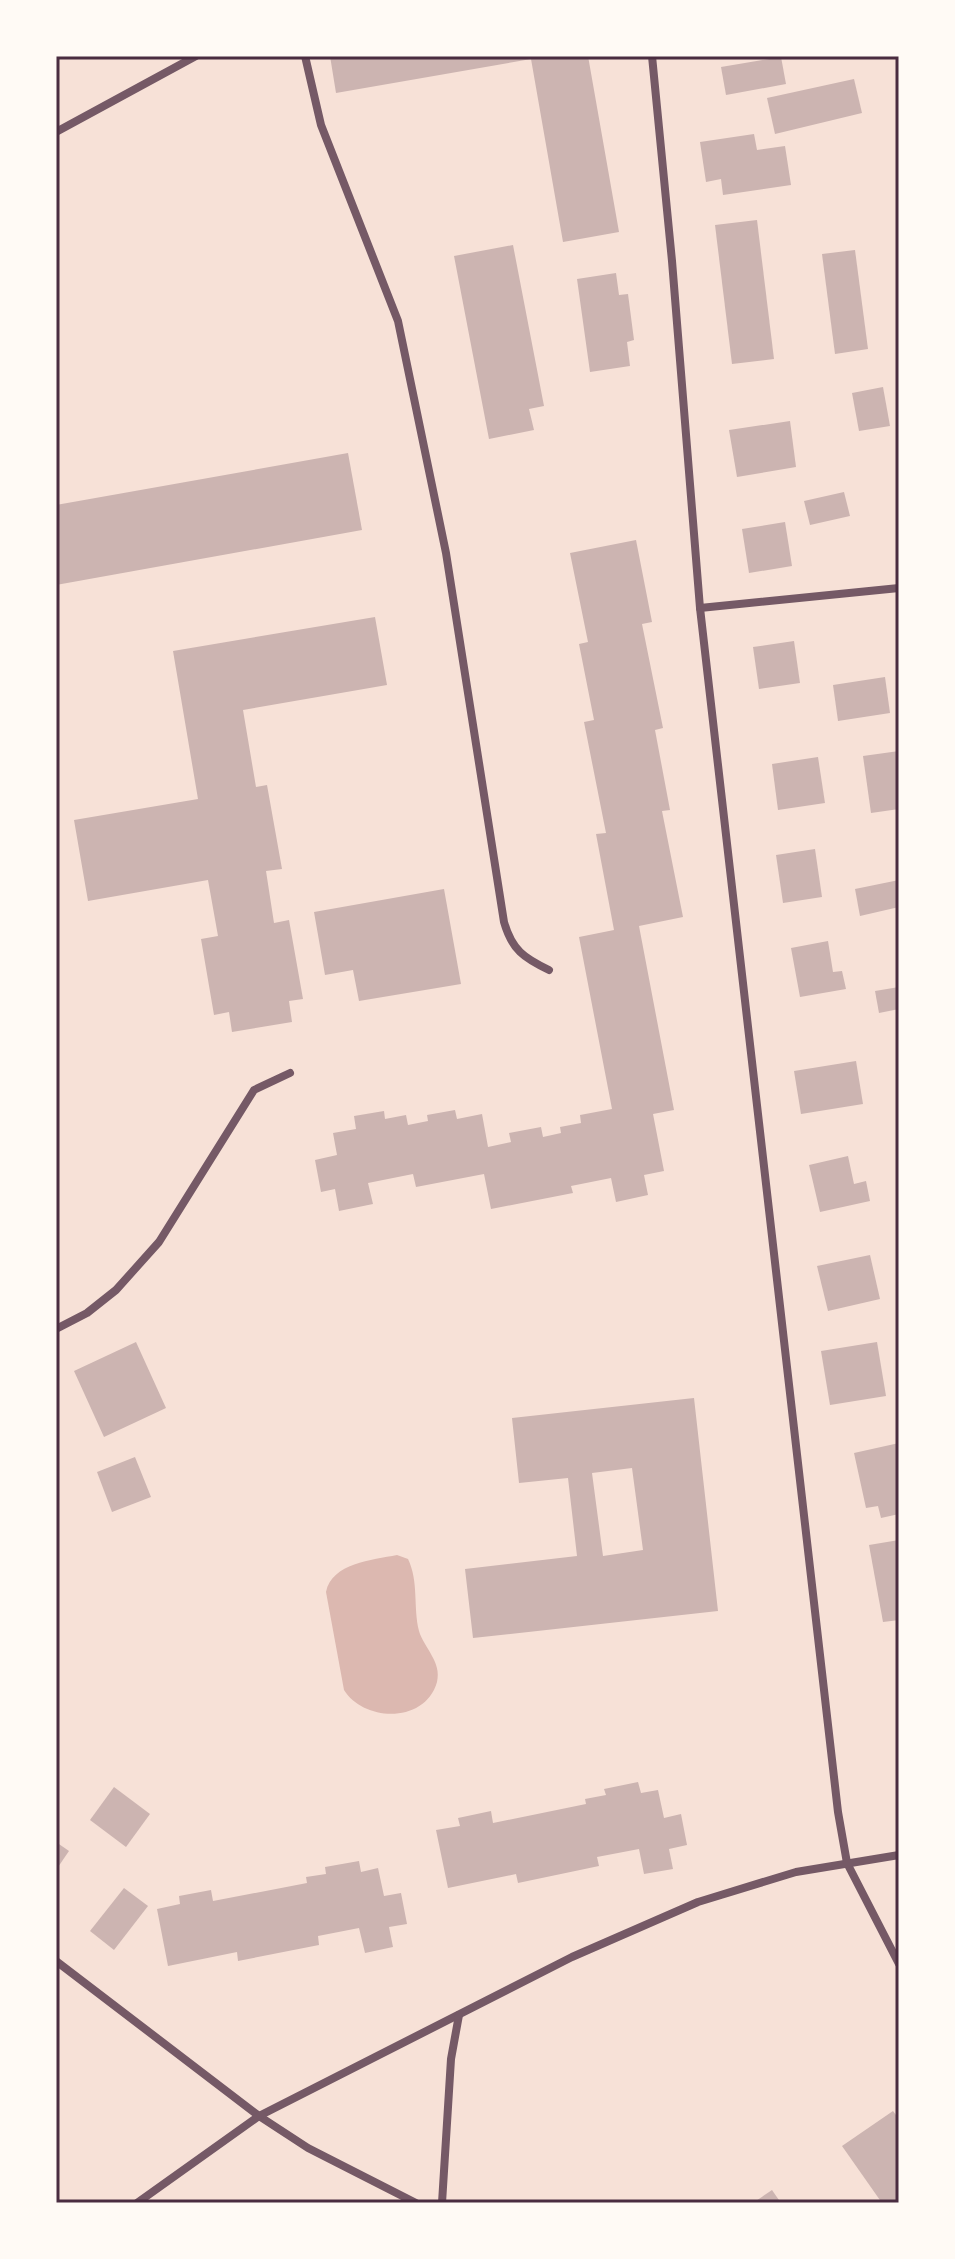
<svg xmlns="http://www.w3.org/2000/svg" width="955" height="2259" font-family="Arial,sans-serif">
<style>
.water{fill:#dcb8b0}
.building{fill:#ccb4b1;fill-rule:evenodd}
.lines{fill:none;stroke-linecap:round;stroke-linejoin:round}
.minor{stroke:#755966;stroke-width:8}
.neatline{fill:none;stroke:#4a2c40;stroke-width:3}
</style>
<rect width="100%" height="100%" fill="#f7e1d7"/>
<path class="water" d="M397,1555L408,1559C419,1582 413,1606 419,1631C424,1648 442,1662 437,1682C425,1724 364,1722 344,1690L326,1592C332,1563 372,1560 397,1555Z"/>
<g class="building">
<polygon points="330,56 588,56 619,232 563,242 531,59 336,93"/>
<polygon points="781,57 786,84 726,95 721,67"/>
<polygon points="854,79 862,113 775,134 767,98"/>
<polygon points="754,134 757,150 785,146 791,185 723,195 721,179 706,182 700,142"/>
<polygon points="757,220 774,359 732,364 715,225"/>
<polygon points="513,245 544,406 529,409 534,430 489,439 454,256"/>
<polygon points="855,250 868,349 835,354 822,254"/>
<polygon points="616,273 619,295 628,294 634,340 627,342 630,366 590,372 577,279"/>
<polygon points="883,387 890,426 859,431 852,393"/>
<polygon points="790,421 796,467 737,477 729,430"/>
<polygon points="348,453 362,530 56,585 56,505"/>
<polygon points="844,492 850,516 810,525 804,501"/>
<polygon points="785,522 792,566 749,573 742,529"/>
<polygon points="636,540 652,622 642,624 663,728 655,730 670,810 662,811 683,917 639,926 674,1110 653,1114 664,1171 644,1175 648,1195 616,1202 611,1178 571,1186 573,1193 491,1209 484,1174 416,1187 413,1174 368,1183 373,1204 339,1211 335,1189 321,1192 315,1160 337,1155 333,1133 356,1129 354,1116 384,1111 385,1119 406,1115 408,1125 428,1121 427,1115 455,1110 457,1119 482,1114 488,1147 511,1142 509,1133 541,1127 543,1137 561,1133 560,1127 581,1123 580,1115 612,1109 579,937 614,930 596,834 606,833 584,722 594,720 579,644 588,642 570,553"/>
<polygon points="375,617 387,685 243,710 256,787 267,785 282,869 266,871 274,923 289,920 303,999 289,1001 292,1022 232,1032 229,1012 214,1015 201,939 218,936 208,880 88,901 74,820 198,799 173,651"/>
<polygon points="794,641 800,683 759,689 753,647"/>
<polygon points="885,677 890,713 838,721 833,685"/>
<polygon points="899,751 899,809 871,813 863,756"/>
<polygon points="818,757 825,803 778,810 772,764"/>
<polygon points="815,849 822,897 783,903 776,855"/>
<polygon points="899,880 899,907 860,916 855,889"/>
<polygon points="444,889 461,984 359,1001 353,970 325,975 314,912"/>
<polygon points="828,941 833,972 842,971 846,989 800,997 791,948"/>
<polygon points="899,987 899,1009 879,1013 875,991"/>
<polygon points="856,1061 863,1104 801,1114 794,1071"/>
<polygon points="848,1156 854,1184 866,1181 870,1201 820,1212 809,1165"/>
<polygon points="870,1255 880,1299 828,1311 817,1266"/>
<polygon points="136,1342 166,1408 104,1437 74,1371"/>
<polygon points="877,1342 886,1396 830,1405 821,1351"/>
<path d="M694,1398L718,1611L473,1638L465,1569L577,1556L568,1478L519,1483L512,1418ZM632,1468L643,1550L603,1556L592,1473Z"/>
<polygon points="899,1443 899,1514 881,1518 878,1506 866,1508 854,1453"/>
<polygon points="135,1457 151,1497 112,1512 97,1472"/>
<polygon points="899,1540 899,1620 883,1622 869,1545"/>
<polygon points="638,1782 641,1793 658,1790 664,1818 681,1814 687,1845 669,1849 673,1869 644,1874 639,1849 597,1857 599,1866 518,1883 516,1874 448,1888 436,1830 460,1826 458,1818 491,1811 493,1823 586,1804 585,1799 606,1795 604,1789"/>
<polygon points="114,1787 150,1814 126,1847 90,1820"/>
<polygon points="56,1842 69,1851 56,1870"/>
<polygon points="359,1861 361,1872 378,1868 384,1896 401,1893 407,1924 389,1927 393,1947 365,1953 359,1928 318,1936 319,1945 238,1961 237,1952 168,1966 157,1909 180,1904 179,1896 211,1890 213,1901 307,1883 306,1877 326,1874 325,1867"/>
<polygon points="124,1888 148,1906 114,1950 90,1931"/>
<polygon points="893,2111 899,2119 899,2203 882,2203 842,2146"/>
<polygon points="772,2190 781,2203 753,2203"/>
</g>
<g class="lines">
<g class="minor">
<path d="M305,56L321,125L398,321L446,553L504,922C512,950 524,958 549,970"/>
<polyline points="652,56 672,261 700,608 838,1812 847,1863 899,1964"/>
<polyline points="56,132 196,56"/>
<polyline points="700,608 899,588"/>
<polyline points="56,1329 87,1313 116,1290 159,1242 254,1090 290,1073"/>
<polyline points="56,1961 259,2116 308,2148 416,2203"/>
<polyline points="137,2203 259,2116 572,1957 698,1902 796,1872 899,1855"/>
<polyline points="442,2203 451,2059 459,2015"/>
</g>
</g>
<rect width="955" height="2259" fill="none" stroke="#fffaf5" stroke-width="116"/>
<rect x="58" y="58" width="839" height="2143" class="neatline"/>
</svg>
